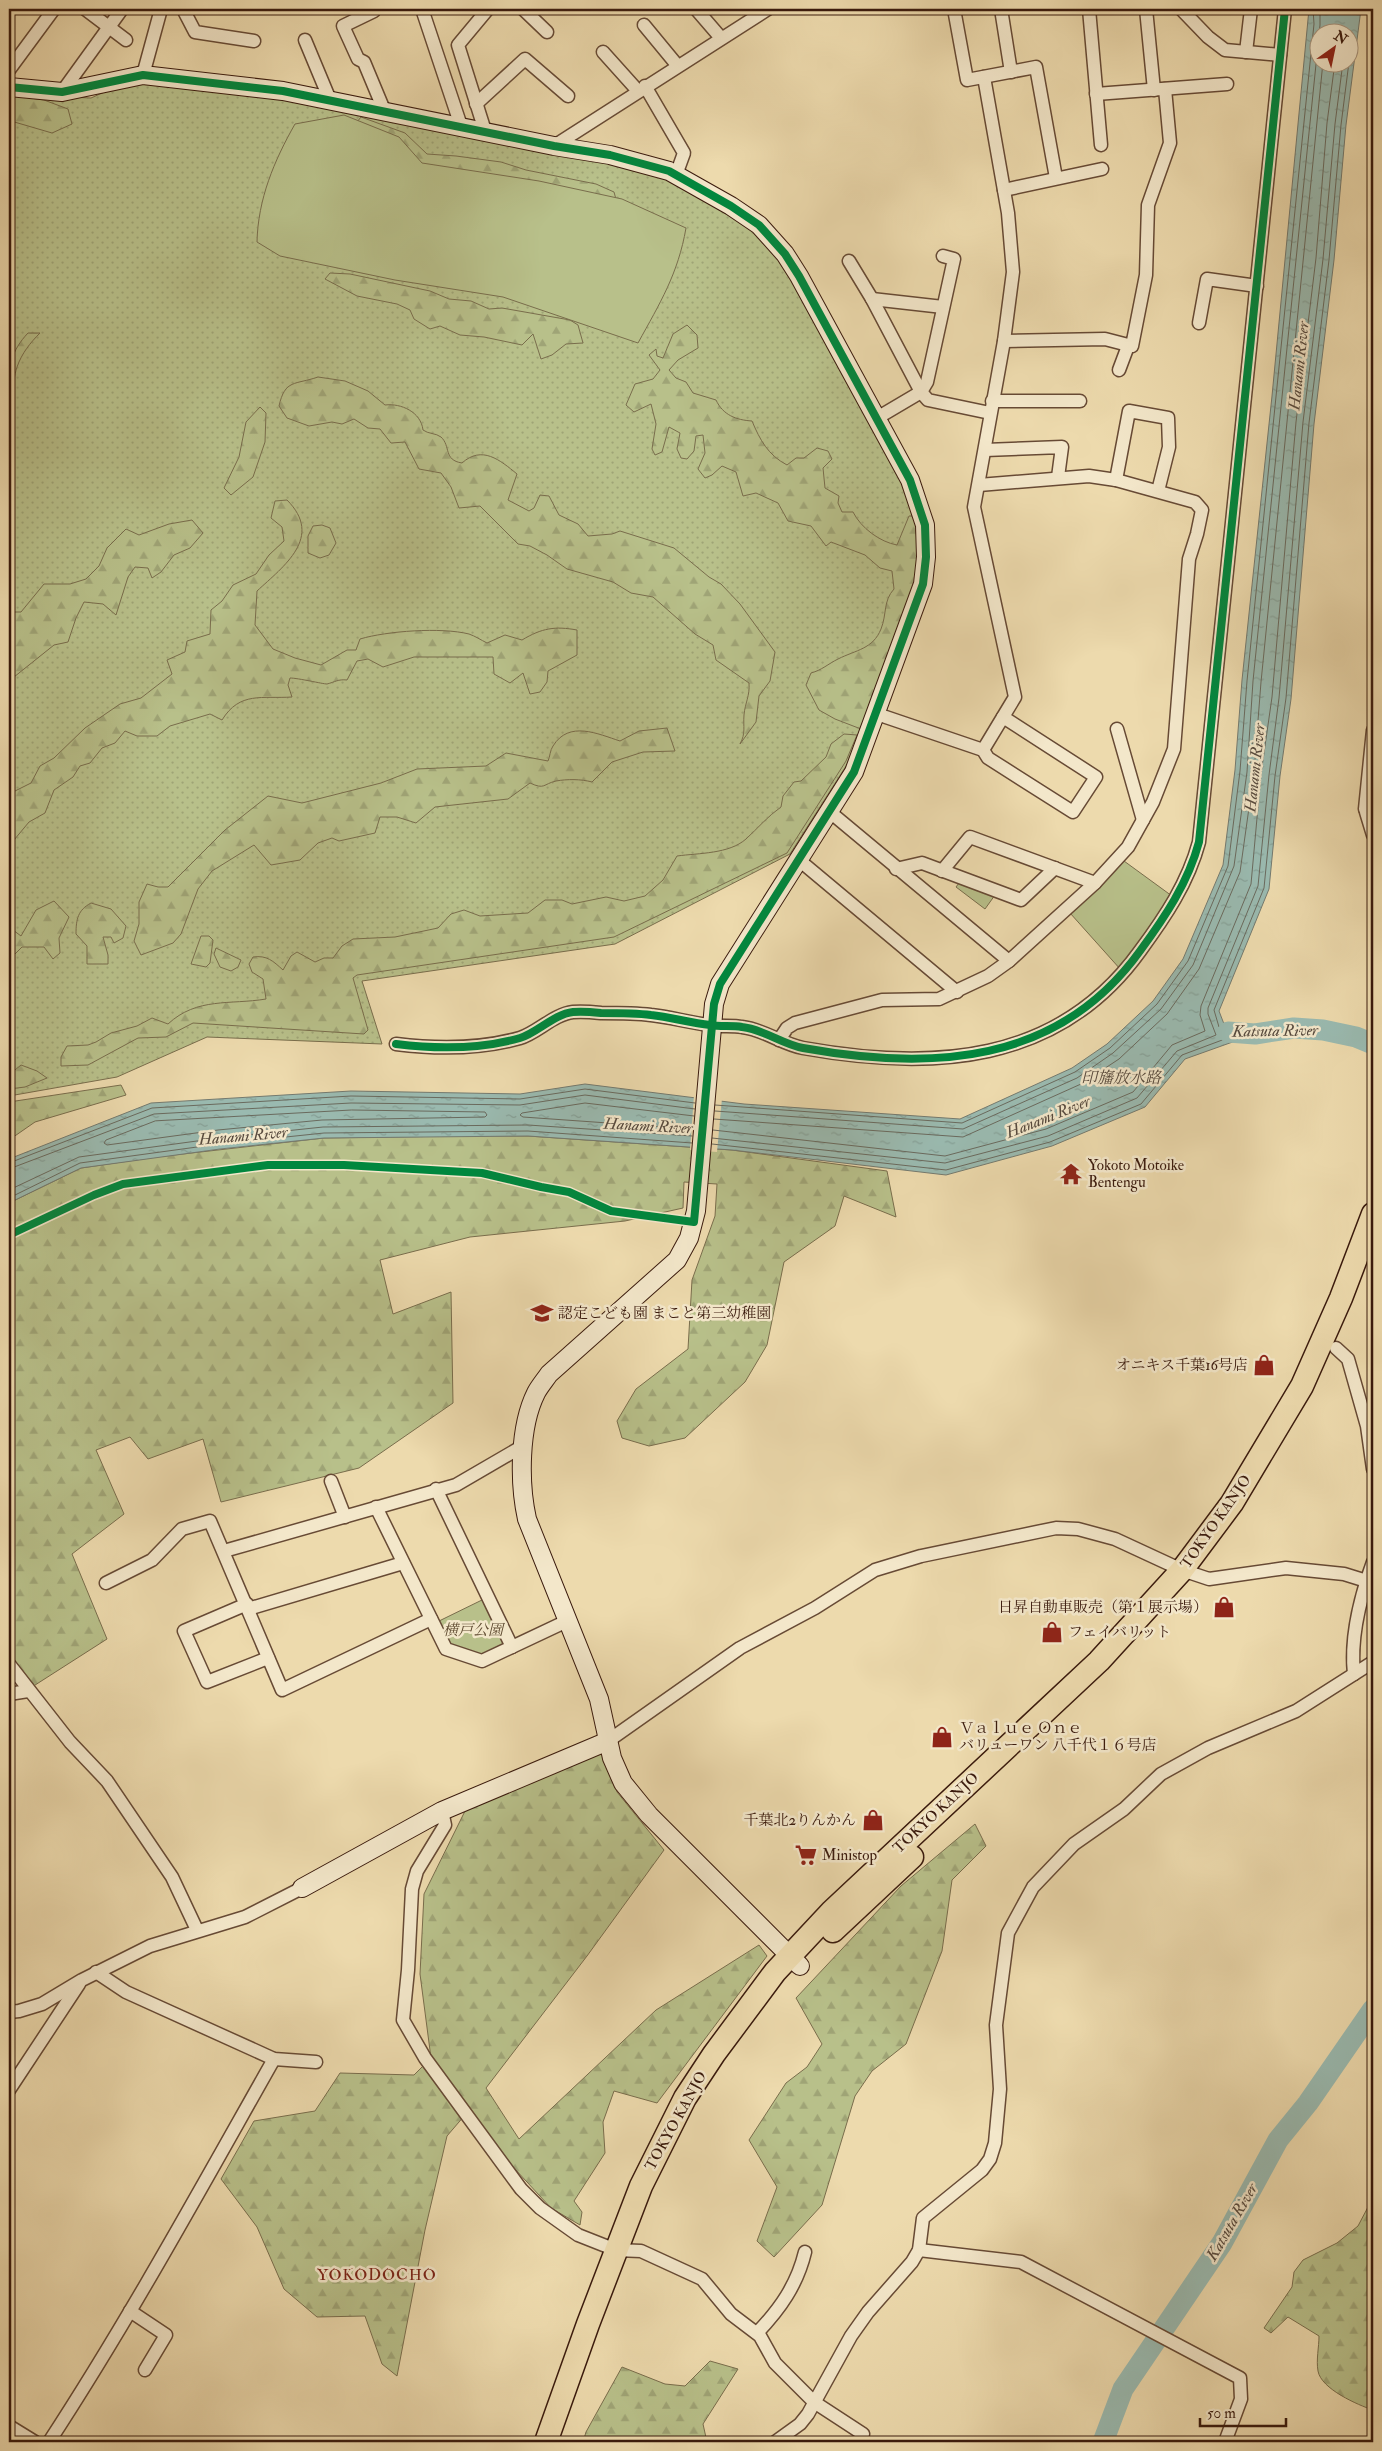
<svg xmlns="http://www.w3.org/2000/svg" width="1382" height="2451" font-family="'IM FELL Double Pica','Noto Serif JP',serif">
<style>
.grass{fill:url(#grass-dots);stroke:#796d4c}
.forest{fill:url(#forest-firs);stroke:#796d4c}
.green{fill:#b8c08a;stroke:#796d4c}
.water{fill:url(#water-ripples);stroke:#747a6f;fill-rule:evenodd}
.pier{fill:#eddaad}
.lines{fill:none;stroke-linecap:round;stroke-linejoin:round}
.shore{stroke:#6a6a5e;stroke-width:1}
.river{stroke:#9abab0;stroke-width:21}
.street-casing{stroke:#674a35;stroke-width:15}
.secondary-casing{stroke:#3a1a0d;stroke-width:20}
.highway-casing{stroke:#3a1a0d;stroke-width:25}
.street{stroke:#f3e7ca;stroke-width:12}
.secondary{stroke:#f3e7ca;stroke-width:18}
.highway{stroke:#eddaad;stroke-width:22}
.cycleway-casing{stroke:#f3e7ca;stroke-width:11}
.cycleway{stroke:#00873e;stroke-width:8}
.labels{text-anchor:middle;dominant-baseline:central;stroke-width:5;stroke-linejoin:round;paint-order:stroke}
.poi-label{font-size:15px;fill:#3a1a0d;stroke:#f3e7ca;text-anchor:start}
.street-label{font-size:15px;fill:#3a1a0d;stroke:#f3e7ca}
.park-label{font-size:15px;font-style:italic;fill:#604c32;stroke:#f3e7ca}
.water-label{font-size:16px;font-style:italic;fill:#574a3e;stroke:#f3e7ca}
.neighbourhood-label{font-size:16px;letter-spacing:1px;fill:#7a1f14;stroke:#f3e7ca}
</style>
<defs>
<pattern id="grass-dots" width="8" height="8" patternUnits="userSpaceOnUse" patternTransform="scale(1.25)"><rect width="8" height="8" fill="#b8c08a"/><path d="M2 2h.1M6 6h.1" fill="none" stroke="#9fa476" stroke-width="1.8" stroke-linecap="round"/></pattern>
<pattern id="forest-firs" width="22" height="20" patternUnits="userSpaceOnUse" patternTransform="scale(1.25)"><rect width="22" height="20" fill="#b8c08a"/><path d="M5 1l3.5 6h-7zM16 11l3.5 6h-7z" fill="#9fa476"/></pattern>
<pattern id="water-ripples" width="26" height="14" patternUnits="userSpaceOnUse" patternTransform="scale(1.25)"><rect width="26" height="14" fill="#9abab0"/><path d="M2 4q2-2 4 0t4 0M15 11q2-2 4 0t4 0" fill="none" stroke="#859f96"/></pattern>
</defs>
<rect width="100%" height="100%" fill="#eddaad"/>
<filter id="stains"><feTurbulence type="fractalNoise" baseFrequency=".004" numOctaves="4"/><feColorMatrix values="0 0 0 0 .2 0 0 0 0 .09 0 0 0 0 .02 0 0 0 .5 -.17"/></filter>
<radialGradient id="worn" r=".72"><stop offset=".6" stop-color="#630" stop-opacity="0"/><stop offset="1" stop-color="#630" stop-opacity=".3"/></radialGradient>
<polygon class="grass" points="142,82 281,97 607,162 666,178 750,227 785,267 905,485 918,527 910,603 848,763 790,854 615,944 362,981 382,1044 207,1037 117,1077 9,1096 9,94 91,98 124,83"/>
<g class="forest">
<polygon points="9,95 44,100 68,109 72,124 52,133 11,121 9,119"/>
<polygon points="361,117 405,133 427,154 456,156 501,162 526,170 596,184 614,192 617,203 440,173 353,127"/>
<polygon points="330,273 350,274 430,291 449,299 471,301 489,309 502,308 570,320 578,325 583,343 566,344 552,355 541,359 533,334 522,345 484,337 460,335 440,326 430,329 414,319 410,310 397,304 357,296 325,279"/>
<path d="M687,325L697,335L698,348L678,360L669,370L676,378L686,382L693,393L716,400C723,415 736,420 752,421C760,440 768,455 787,465L796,458H804L817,448L828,451L832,459L823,468L825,488L839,496L838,503L842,512H853C861,528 880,542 897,545L909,516H915L918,557L914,591L861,729L835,719L819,710L806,685L811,673C822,670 828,664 838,659C856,650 873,649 881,629C887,614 883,601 894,589L892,571L880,568L865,555L831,542L826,546L811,526L788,521L778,503L756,493L743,496L736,472L722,466L712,475L705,478L698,469L705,453L703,435L696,436L694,451L687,459L681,458L677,449L680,433L669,427L662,452L655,455L652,449L656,424L651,404L634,412L626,405L635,384L653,379L660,370L649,355L656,349L657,356L663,358L673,334Z"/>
<path d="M28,333H40C30,343 22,353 17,367C14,376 15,382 9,390C9,366 11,351 28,333Z"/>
<path d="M318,377L345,381L368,391L385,405C401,403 421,412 423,430C428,434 436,433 441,437C451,446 443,460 462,463C482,445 500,460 517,474L508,500L529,511L534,508L540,495L549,496L559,515L578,524L588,536L612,534L620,531L674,548L709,577L721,584L740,604L775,652L770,681L759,696L756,722L740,744C746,733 743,727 744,715C745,703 750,696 749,683L716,660L713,645L695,634L653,597L631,593L613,582L567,569L547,555L530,546L518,544L480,506L459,508L451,487L441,473L419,469L405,442L391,443L380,429L368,428L354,419L342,424L332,422L309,426L287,418L279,406C285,379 295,385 318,377Z"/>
<polygon points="260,407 266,413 265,442 253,477 231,495 224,488 239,457 246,422"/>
<path d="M287,500C324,537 284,566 257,591L255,625L273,649L295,658L321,665L347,650H356L360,639C387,631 441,627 469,634C475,636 481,640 487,643L505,635L522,640C542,628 555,626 577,630V655L548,671L547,682L540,692L530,694L523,673L510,683L494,674L493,657H414L383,667L368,659L357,661L347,680C338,679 335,682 327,684C323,684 298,678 290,678L288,685L292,697C262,699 240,691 222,720L210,714L170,726L157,736H137L125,731L115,743L102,748L90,763L80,766L73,777L54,790L45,813L29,822L9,846V794L31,783L40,766L54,758L85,728L120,704L141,698L172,674L167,660L185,652L187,641L210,634L211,610L222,601L233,585L256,574L269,555L284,541L282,527L271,518L275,501Z"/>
<polygon points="192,520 203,533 190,548 174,555 161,572 152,578 148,568 135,567 128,577 116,615 103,604 84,602 76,618 68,642 54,645 9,681 9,612 21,612 44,584 70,584 86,579 99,566 107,548 126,529 139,535 169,524"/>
<polygon points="322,525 330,528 336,543 329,555 320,558 308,553 308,536 313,526"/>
<path d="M667,728L675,751L643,752L612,762L592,782C581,779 567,779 556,781C543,784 545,790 530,783L508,799L435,807L416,823L397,817H380L375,833L339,841L332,838L318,843L300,860L271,865L254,845L212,871L198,889L181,934L173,943L141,955L134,941L139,924V902L147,884L158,887H168L225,830L268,796L302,803L381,783L417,769L486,766L506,753L548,761C550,757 550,750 553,746C569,720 598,734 620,741L639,731Z"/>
<path d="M844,734L857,735L846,761L787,853L614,937L357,975L353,978L368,1030L364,1034L193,1023L166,1037L138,1038L88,1065L61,1066V1057L67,1046L88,1045L96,1042L111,1033L137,1026L152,1018L168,1024C197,997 230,1005 266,999L263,979L252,972L249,964L253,957C267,955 273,961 283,970L291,956L297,952L315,962L324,958H333L342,946L353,939L395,937L438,928L451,914L464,910L480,916L528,913L545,900H562L572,904L606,897L624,901L645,896L663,880L677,856C699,853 729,854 746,839C758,828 768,816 781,807L783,796L794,782L801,781L826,757L831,744Z"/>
<polygon points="54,901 69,917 59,938 60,953 53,959 44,947 22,947 14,955 9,956 9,927 21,936 36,910"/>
<path d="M91,903L111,909L126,926L123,938L114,943L111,937H103L108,955V964H87V946L76,934C76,919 78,910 91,903Z"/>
<polygon points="201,936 209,936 213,940 210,963 206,967 191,964"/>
<polygon points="216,948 241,960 238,967 231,971 220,967 214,954"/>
<polygon points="21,1065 37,1071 47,1078 25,1087 9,1089 9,1075"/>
<polygon points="121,1085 126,1095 35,1122 9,1140 9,1102"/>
<polygon points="459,1136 528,1136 732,1150 887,1171 896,1217 844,1196 835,1226 784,1262 767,1345 745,1382 685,1438 649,1446 622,1438 617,1421 636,1389 688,1349 692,1280 715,1216 717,1184 684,1182 683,1208 625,1221 470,1237 380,1260 393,1314 451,1292 453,1403 359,1468 221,1502 203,1439 148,1459 130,1437 96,1450 124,1514 72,1554 107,1639 32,1687 9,1658 9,1203 81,1168 156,1157 324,1138"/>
<polygon points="602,1753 617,1792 664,1850 587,1956 486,2088 519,2139 656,2010 759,1945 767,1956 657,2103 614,2091 603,2122 605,2153 574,2201 582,2212 580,2225 551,2208 465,2115 447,2136 425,2230 397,2376 382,2364 365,2316 317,2317 284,2289 257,2227 221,2179 254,2121 315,2111 340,2073 414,2075 431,2058 420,1974 424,1894 466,1809"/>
<polygon points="975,1824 986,1846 952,1880 942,1951 906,2044 872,2071 855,2096 822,2205 774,2257 757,2241 777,2187 749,2140 786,2083 807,2067 822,2044 796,1998 901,1886"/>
<path d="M1373,2179V2410C1358,2405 1321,2389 1318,2371C1316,2360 1319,2347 1319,2336L1288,2317L1271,2333L1264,2328L1292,2287L1294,2272L1303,2260L1337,2243L1358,2226L1368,2207Z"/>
<polygon points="710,2361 738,2369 703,2424 707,2442 583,2442 586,2432 622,2367 665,2384 685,2386"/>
</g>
<g class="green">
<path d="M344,115L399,137L422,163L539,181L622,199L686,228C678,274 660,303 638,343L503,297L395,280L280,256L257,242C258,199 274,161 295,124Z"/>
<polygon points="1124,861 1172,896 1121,970 1070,913"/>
<polygon points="959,883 995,895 985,909 956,887"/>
<polygon points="484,1599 504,1641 502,1648 484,1657 448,1645 437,1622"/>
</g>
<path class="water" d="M1309,9H1361L1346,125L1334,260L1314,424L1291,699L1280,776L1269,889L1219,1011L1224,1024L1255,1034L1185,1059L1145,1107L1052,1146L946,1175L732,1150L528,1136L324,1138L220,1149L81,1168L9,1203V1159L151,1103L351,1091L520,1094L585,1084L744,1104L960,1119L1072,1068L1107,1044L1153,1001L1183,959L1223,865L1235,770L1242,680L1272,396ZM1320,32H1350V62H1320Z"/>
<polygon class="pier" points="694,1095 722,1098 717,1152 690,1150"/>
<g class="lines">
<g class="shore">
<polyline points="715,1105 962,1123 1075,1072 1110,1048 1157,1004 1188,961 1228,866 1240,771 1247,681 1314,24 1313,9"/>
<polygon points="352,1110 485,1112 487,1115 485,1117 322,1120 218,1130 107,1145 104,1143 106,1140 155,1121"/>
<polyline points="715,1111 963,1129 1077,1078 1113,1053 1161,1009 1193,965 1234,866 1247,772 1253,681 1320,25 1320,9"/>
<polyline points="714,1119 963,1137 1081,1084 1119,1059 1167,1014 1199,969 1240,872 1254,772 1261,682 1323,62"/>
<polyline points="693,1129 523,1117 520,1115 522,1113 585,1103 694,1116"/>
<polyline points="713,1130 945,1156 1046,1129 1133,1092 1172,1045 1205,1031 1200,1015 1201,1006 1251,884 1261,774 1272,697 1296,422 1316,258 1327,123 1335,62"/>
<polyline points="712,1138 945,1163 1048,1136 1137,1098 1177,1051 1216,1035 1208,1014 1208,1008 1258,886 1269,775 1279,698 1303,422 1323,259 1335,124 1343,62"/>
<polyline points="712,1144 946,1170 1050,1142 1141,1104 1182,1055 1233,1036 1232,1033 1219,1027 1214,1010 1264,888 1275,776 1286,698 1309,423 1329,260 1341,125 1349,62"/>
<polyline points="9,1163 152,1108 351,1096 520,1099 585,1089 695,1103"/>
<polyline points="9,1169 154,1114 351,1103 520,1105 585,1095 695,1109"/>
<polyline points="9,1190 79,1157 219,1138 323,1127 528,1125 692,1136"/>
<polyline points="9,1198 80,1163 219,1144 324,1133 528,1131 692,1143"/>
</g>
<g class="river">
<polyline points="1228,1032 1255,1034 1294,1028 1323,1030 1356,1037 1373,1044"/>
<polyline points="1103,2442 1123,2389 1222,2243 1278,2140 1308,2103 1373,2009"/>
</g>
<g class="street-casing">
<g id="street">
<polyline points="85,9 126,40"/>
<polyline points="183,9 195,32 254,41"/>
<polyline points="422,9 461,126"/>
<polyline points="523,9 547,32"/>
<polyline points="696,9 721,38"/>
<polyline points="954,9 967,80 1036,67 1056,178"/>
<polyline points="1001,9 1011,72"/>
<polyline points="1089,9 1101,145"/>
<polyline points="1146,9 1154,90"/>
<polyline points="1181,9 1208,37 1225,50 1280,55"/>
<polyline points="374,11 343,26 358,59 364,62 384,110"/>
<polyline points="644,25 677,65"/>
<polyline points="305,40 330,100"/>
<polyline points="603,52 638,91"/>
<polyline points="1246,52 1251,9"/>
<polyline points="9,70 54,9"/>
<polyline points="143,75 161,9"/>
<polyline points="645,86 684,153 676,175"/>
<polyline points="62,92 122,9"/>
<polyline points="1096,94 1227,84"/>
<polyline points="476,104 525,59 568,96"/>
<polyline points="485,131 458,45 488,9"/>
<polyline points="554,146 768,9"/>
<polyline points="1004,190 1102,169"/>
<polyline points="849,261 872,299 921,392 928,400 990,413"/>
<polyline points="872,299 943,307"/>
<polyline points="1199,323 1207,279 1257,286"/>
<polyline points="1004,341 1105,339 1132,346 1146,275 1148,205 1170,143 1165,89"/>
<polyline points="1119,370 1128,346"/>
<polyline points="992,401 1080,401"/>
<polyline points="877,418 921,392 927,382 954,259 943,256"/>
<polyline points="985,450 1062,447 1058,477"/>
<polyline points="1116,480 1129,411 1168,418 1169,447 1158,491"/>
<polyline points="874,713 983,750 988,758 1073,812 1096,777 1003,717"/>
<polyline points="1117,729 1143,820"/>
<polyline points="1373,730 1365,809 1373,818"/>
<polyline points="983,750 1015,697 974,507 1004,341 1013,272 1008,213 984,77"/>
<polyline points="830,812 1009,961"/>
<polyline points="1366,812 1373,835"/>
<polyline points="799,860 957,992"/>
<polyline points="896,869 922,863 1021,900 1055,868"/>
<polyline points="942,871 970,837 1095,883"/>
<polyline points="779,1040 787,1028 795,1023 882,1000 939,999 988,976 1009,961 1095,883 1128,847 1153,802 1174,749 1189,559 1197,534 1202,510 1195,502 1116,480 1089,476 979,485"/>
<path d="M396,1044C436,1049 481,1049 520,1038C537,1033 554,1014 573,1012C582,1011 592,1012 601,1013C617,1013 635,1013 651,1015C671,1017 690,1023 710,1025C721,1027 732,1025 742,1027C763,1029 782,1044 803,1048C931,1071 1058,1065 1140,951C1165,917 1188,883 1199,842L1285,9"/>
<polyline points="1336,1348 1348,1359 1367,1426 1373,1469"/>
<polyline points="331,1481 345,1517"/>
<polyline points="436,1489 512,1647"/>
<polyline points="376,1507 446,1649 482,1661 567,1621"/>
<polyline points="224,1551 456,1485 523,1446"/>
<polyline points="106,1583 152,1560 182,1529 210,1521 282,1690 431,1619"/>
<polyline points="247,1604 184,1631 207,1682 268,1658"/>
<polyline points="248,1609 403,1563"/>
<polyline points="9,1664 70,1742 107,1781 172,1877 197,1930"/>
<path d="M1354,1674C1350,1638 1361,1595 1373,1562"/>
<polyline points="9,1694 28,1691"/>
<polyline points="608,1741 740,1648 815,1608 875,1570 921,1556 1056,1528 1078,1529 1115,1539 1182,1570 1209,1579 1286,1568 1344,1574 1373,1583"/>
<polyline points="442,1811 445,1825 417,1871 412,1889 408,1970 403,2020 425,2058 521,2189 540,2208 578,2235 616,2250 641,2251 702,2279 731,2314 760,2336 775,2363 814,2402 863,2434"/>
<polyline points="96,1972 126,1992 274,2059 316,2062"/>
<polyline points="9,2012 19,2011 42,2004 82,1980 150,1946 245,1917 302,1888"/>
<polyline points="9,2090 79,1984"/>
<polyline points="919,2250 1021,2262 1240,2378 1241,2399 1225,2442"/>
<polyline points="130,2311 166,2335 145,2370"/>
<path d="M757,2333C780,2309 797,2285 805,2252"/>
<polyline points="9,2426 35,2442"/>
<path d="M49,2442C130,2318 201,2188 274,2059"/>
<polyline points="775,2442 800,2424 808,2414 851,2336 868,2312 912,2262 919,2250 923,2218 982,2170 990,2159 995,2143 1000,2089 996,2025 1008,1933 1033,1887 1074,1844 1124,1809 1161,1774 1208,1748 1296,1711 1373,1662"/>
</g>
</g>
<g class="secondary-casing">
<g id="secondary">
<path d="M9,87L62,92L143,75L283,91L554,146L610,155L669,171L731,206L759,225L785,254L799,276L910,480L925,525L926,557L923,584L854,772L720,984L714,1004L696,1211L689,1238L677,1260L549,1374C545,1380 539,1387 536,1393C519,1427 519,1483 527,1519L599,1699L612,1758L623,1783L649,1815L800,1966"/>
<polyline points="302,1888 442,1811 608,1741"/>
</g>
</g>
<g class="highway-casing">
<g id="highway">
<polyline points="833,1931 912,1857"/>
<polyline points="546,2442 588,2324 641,2186 685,2098 714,2054 775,1972 832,1911 1099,1661 1182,1570 1232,1503 1302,1386 1341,1298 1373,1214"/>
</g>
</g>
<use href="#street" class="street"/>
<use href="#secondary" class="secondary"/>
<use href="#highway" class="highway"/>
<g class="cycleway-casing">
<g id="cycleway">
<polyline points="9,87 62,92 143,75 283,91 554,146 610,155 669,171 731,206 759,225 785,254 799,276 910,480 925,525 926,557 923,584 854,772 720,984 714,1004 694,1222 611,1211 569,1192 541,1187 482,1173 344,1165 268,1165 123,1184 94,1195 9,1235"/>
<path d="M396,1044C436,1049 481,1049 520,1038C537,1033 554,1014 573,1012C582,1011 592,1012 601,1013C617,1013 635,1013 651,1015C671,1017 690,1023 710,1025C721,1027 732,1025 742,1027C763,1029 782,1044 803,1048C931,1071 1058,1065 1140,951C1165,917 1188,883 1199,842L1285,9"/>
</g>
</g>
<use href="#cycleway" class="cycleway"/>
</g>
<defs>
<g id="temple-bare" transform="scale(1.725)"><path d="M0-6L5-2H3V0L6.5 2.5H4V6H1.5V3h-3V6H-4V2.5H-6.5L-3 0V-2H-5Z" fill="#8f2418" stroke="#f3e7ca" stroke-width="2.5" paint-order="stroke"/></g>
<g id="school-bare" transform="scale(1.725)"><path d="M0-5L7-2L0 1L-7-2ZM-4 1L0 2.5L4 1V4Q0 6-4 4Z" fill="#8f2418" stroke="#f3e7ca" stroke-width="2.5" paint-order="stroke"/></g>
<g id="shop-bare" transform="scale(1.725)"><path d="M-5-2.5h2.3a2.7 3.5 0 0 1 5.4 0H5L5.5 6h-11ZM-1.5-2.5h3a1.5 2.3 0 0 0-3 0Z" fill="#8f2418" stroke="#f3e7ca" stroke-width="2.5" paint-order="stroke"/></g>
<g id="supermarket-bare" transform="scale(1.725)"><path d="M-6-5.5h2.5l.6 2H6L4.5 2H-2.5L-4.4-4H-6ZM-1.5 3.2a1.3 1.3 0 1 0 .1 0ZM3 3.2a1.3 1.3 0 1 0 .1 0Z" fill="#8f2418" stroke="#f3e7ca" stroke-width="2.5" paint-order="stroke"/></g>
</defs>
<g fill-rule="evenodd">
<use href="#temple-bare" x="1071" y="1174"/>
<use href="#school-bare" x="542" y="1313"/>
<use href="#shop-bare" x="1264" y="1365"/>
<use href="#shop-bare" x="1224" y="1607"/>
<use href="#shop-bare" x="1052" y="1632"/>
<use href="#shop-bare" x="942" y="1737"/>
<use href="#shop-bare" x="873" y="1820"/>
<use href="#supermarket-bare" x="806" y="1855"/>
</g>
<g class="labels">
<g class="poi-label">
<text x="1088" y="1165">Yokoto Motoike<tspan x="1088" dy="17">Bentengu</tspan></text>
<text x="558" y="1313">認定こども園 まこと第三幼稚園</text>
<text x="1248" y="1365" text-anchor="end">オニキス千葉16号店</text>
<text x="1208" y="1607" text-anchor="end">日昇自動車販売（第１展示場）</text>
<text x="1068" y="1632">フェイバリット</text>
<text x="959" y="1728">Ｖａｌｕｅ Ｏｎｅ<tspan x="959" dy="17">バリューワン 八千代１６号店</tspan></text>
<text x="856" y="1820" text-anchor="end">千葉北2りんかん</text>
<text x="822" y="1855">Ministop</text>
</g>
<g class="street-label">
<text transform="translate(1216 1522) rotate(-55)">TOKYO KANJO</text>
<text transform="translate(936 1813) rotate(-43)">TOKYO KANJO</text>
<text transform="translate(676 2121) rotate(-61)">TOKYO KANJO</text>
</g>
<g class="park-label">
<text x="473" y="1630">横戸公園</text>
</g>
<g class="water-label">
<text transform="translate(1299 366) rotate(-84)">Hanami River</text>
<text transform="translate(1255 768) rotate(-84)">Hanami River</text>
<text transform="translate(1275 1031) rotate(-1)">Katsuta River</text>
<text x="1121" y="1078">印旛放水路</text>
<text transform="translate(1048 1117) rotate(-22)">Hanami River</text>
<text transform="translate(648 1126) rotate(3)">Hanami River</text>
<text transform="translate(243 1136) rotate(-5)">Hanami River</text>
<text transform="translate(1232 2222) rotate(-60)">Katsuta River</text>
</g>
<g class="neighbourhood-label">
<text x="377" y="2275">YOKODOCHO</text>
</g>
</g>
<rect width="1382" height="2451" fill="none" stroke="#eddaad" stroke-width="30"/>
<rect x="10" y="10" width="1362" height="2431" fill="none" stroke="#3a1a0d" stroke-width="2.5"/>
<rect x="15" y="15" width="1352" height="2421" fill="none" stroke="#3a1a0d"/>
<g transform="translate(1334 48) rotate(33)"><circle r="24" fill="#f3e7ca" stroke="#a9957e"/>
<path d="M0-4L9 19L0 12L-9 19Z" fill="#8f2418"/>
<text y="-8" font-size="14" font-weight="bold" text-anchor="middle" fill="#3a1a0d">N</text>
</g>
<path d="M1200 2418v8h86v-8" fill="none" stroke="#3a1a0d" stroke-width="2.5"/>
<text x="1207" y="2418" font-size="15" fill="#3a1a0d" stroke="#f3e7ca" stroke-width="4" paint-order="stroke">50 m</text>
<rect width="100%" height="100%" filter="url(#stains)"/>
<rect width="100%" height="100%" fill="url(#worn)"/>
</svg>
